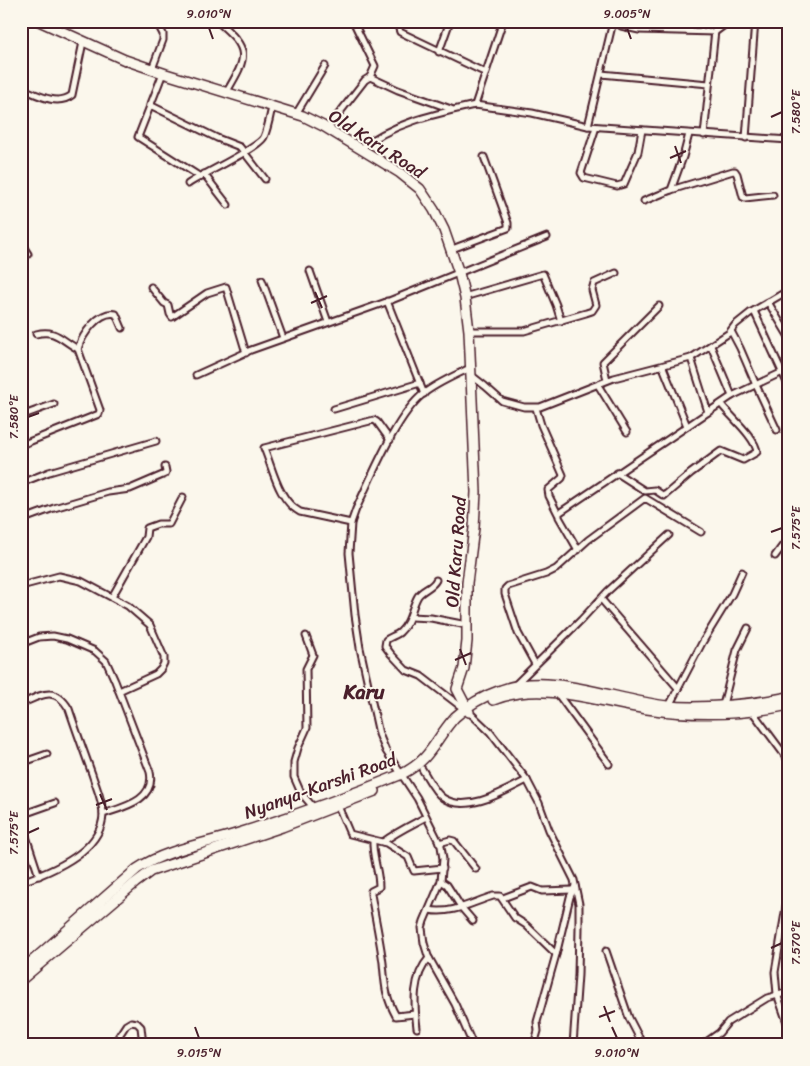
<svg xmlns="http://www.w3.org/2000/svg" width="810" height="1066" font-family="Sriracha,sans-serif">
<style>
.lines{fill:none;stroke-linecap:round;stroke-linejoin:round}
.minor-casing{stroke:#4a1f2b;stroke-width:9}
.primary-casing{stroke:#4a1f2b;stroke-width:12}
.minor{stroke:#fbf7ec;stroke-width:5}
.primary{stroke:#fbf7ec;stroke-width:9}
.ticks{fill:none;stroke:#4a1f2b;stroke-width:2}
.labels{text-anchor:middle;dominant-baseline:central;stroke-width:4;stroke-linejoin:round;paint-order:stroke}
.street-label{font-size:18px;fill:#4a1f2b;stroke:#fbf7ec}
.quarter-label{font-size:20px;font-weight:bold;fill:#4a1f2b;stroke:#fbf7ec}
.neatline{fill:none;stroke:#4a1f2b;stroke-width:2}
.ticks-label{font-size:12px;text-anchor:middle;fill:#4a1f2b}
</style>
<rect width="100%" height="100%" fill="#fbf7ec"/>
<filter id="ink" filterUnits="userSpaceOnUse"><feTurbulence type="fractalNoise" baseFrequency=".02" numOctaves="2"/><feDisplacementMap in="SourceGraphic" scale="10" xChannelSelector="R" yChannelSelector="G"/><feConvolveMatrix kernelMatrix="1 2 1 2 8 2 1 2 1" color-interpolation-filters="sRGB"/></filter>
<g filter="url(#ink)">
<g class="lines">
<g class="minor-casing">
<g id="minor">
<path d="M217,21C251,50 248,56 226,93"/>
<polyline points="353,21 375,66 370,77"/>
<polyline points="400,21 398,26 400,32 486,73"/>
<polyline points="617,23 621,26 639,30 715,32 730,21"/>
<polyline points="439,52 450,21"/>
<polyline points="152,69 163,40 163,34 156,21"/>
<polyline points="163,73 138,137 199,176"/>
<polyline points="601,74 709,84"/>
<path d="M21,88C36,94 57,107 72,95L83,42"/>
<polyline points="150,105 217,138 240,147 265,179"/>
<polyline points="475,105 532,113 588,126 789,140"/>
<polyline points="296,114 325,66"/>
<polyline points="588,126 612,26 622,21"/>
<polyline points="596,127 581,173 584,178 617,186 624,184 638,152 642,130"/>
<polyline points="327,129 365,80 370,77 398,90 451,109"/>
<polyline points="704,135 716,21"/>
<polyline points="746,138 755,21"/>
<path d="M360,149C392,123 435,114 475,105L503,21"/>
<polyline points="204,174 228,205"/>
<path d="M188,184C202,174 259,148 264,137C268,128 270,116 272,107"/>
<polyline points="671,190 733,171 735,171 737,174 743,197 745,198 773,195"/>
<polyline points="644,201 671,190 683,157 689,134"/>
<polyline points="21,243 28,254 21,262"/>
<polyline points="452,249 508,228 508,223 484,157"/>
<polyline points="310,271 328,322"/>
<polyline points="262,280 283,338"/>
<polyline points="151,287 164,303 168,305 170,314 172,317 207,293 226,287 246,353"/>
<polyline points="464,297 543,274 556,305 561,321"/>
<polyline points="387,301 424,394"/>
<polyline points="768,302 789,337"/>
<polyline points="754,311 789,387"/>
<polyline points="469,331 524,331 586,313 592,311 596,305 592,290 594,283 616,273"/>
<polyline points="731,331 740,348 756,385 777,430"/>
<path d="M36,334C56,329 61,340 78,349"/>
<polyline points="711,346 732,396"/>
<polyline points="691,358 708,412"/>
<polyline points="663,367 687,426"/>
<path d="M470,368C454,376 437,383 423,394C396,416 372,476 356,509L351,523L349,553L355,615L360,648L379,734L386,751L417,798L441,846L443,859L441,881L424,921L422,928L424,943L428,956L455,1004L473,1045"/>
<polyline points="196,375 251,350 389,301 547,237"/>
<polyline points="471,375 485,386 502,401 524,407 540,407 614,378 691,358 729,333 735,325 750,313 789,290"/>
<polyline points="607,380 603,362 659,306"/>
<polyline points="598,385 627,432"/>
<polyline points="536,408 541,425 563,475 562,478 548,490 549,496 558,514"/>
<polyline points="334,409 420,383"/>
<polyline points="21,416 54,404"/>
<path d="M21,445L99,414L100,410L78,349C82,335 99,310 116,314L122,328"/>
<path d="M617,473L645,491L655,490L664,496L691,473L721,451L743,460L757,452C756,438 730,416 721,404"/>
<polyline points="21,483 49,472 156,441"/>
<polyline points="21,520 54,508 108,492 130,489 165,474 166,472 165,467"/>
<path d="M351,523L300,512C278,500 273,469 264,448L374,420L377,422L390,440"/>
<polyline points="578,550 559,517 559,513 732,396 789,369"/>
<polyline points="775,556 789,537"/>
<path d="M436,580C432,588 423,589 418,596C411,608 411,622 400,632C397,635 390,637 386,640L385,646L391,654L406,670L421,676L464,709"/>
<polyline points="21,586 59,576 81,581 128,606 150,625 164,657 164,663 161,669 156,674 119,691"/>
<polyline points="112,597 146,537 147,528 158,524 169,524 183,497"/>
<polyline points="601,599 678,688"/>
<polyline points="411,617 431,618 467,625"/>
<polyline points="306,636 313,655 306,669 307,728 298,748 294,762 294,777 301,793 314,808"/>
<path d="M21,644L39,637L53,636L67,639L95,651L106,661L115,681L150,772C156,800 124,807 103,814"/>
<polyline points="535,664 518,633 505,594 505,589 508,586 546,574 556,569 588,540 645,498 701,532"/>
<polyline points="515,685 581,620 608,591 669,535"/>
<polyline points="557,693 609,764"/>
<path d="M21,704C41,695 55,685 69,709C76,730 84,752 92,774C96,787 103,801 103,815C101,852 51,872 21,882"/>
<polyline points="723,705 737,650 748,628"/>
<polyline points="669,706 702,643 732,594 742,572"/>
<polyline points="752,711 789,761"/>
<polyline points="469,712 490,732 527,780 539,803 549,830 574,880 579,904 579,928 578,975 573,1045"/>
<polyline points="21,763 47,754"/>
<path d="M422,769C428,778 434,792 443,798C467,814 505,791 527,780"/>
<polyline points="338,806 350,834 386,843 408,857 414,871 443,868"/>
<polyline points="21,815 55,803"/>
<polyline points="21,821 39,876"/>
<path d="M373,840C372,858 379,869 379,887L371,891V894C375,917 380,940 383,963C385,985 385,996 396,1016L415,1014"/>
<path d="M383,842C396,832 411,825 426,817"/>
<polyline points="439,843 450,840 454,841 476,869"/>
<polyline points="441,881 447,885 461,907 473,921"/>
<polyline points="789,889 775,972 777,994 789,1028"/>
<polyline points="503,898 532,887 542,891 573,890"/>
<path d="M429,910C451,915 473,902 493,896H500L515,918L526,925L556,954"/>
<polyline points="606,951 629,1018 643,1045"/>
<polyline points="21,954 31,965"/>
<path d="M417,1028C414,1004 412,977 429,958"/>
<polyline points="113,1045 126,1025 131,1022 137,1023 141,1027 143,1045"/>
<polyline points="534,1045 538,1031 537,1022 557,951 570,897 575,886"/>
<polyline points="702,1045 719,1033 728,1022 767,998 789,992"/>
</g>
</g>
<g class="primary-casing">
<g id="primary">
<polyline points="39,21 125,60 166,74 303,116 323,126 400,173 420,189 434,210 444,230 459,273 465,298 469,331 476,492 474,528 467,583 467,641 464,668 457,689 469,712"/>
<path d="M493,700C542,680 597,702 647,709C694,716 743,715 789,705"/>
<path d="M21,971L137,869C167,849 205,844 239,833C294,816 349,796 402,774C433,758 434,740 455,717C468,705 484,696 501,690C551,671 616,701 668,706C703,709 755,704 789,697"/>
<polyline points="21,980 135,883 151,871 282,827 375,791"/>
</g>
</g>
<use href="#minor" class="minor"/>
<use href="#primary" class="primary"/>
</g>
</g>
<path class="ticks" d="M209,28L213,39M627,28L631,39M771,117L782,112M675,146L681,163M670,158L686,151M315,292L322,308M311,303L327,296M28,417L39,413M771,532L782,528M460,649L466,665M455,660L471,653M100,794L107,810M96,805L112,799M28,833L39,828M771,948L782,943M604,1006L610,1022M599,1017L615,1011M195,1027L199,1038M612,1027L617,1038"/>
<g class="labels">
<g class="street-label">
<text transform="translate(377 144) rotate(33)">Old Karu Road</text>
<text transform="translate(456 552) rotate(-86)">Old Karu Road</text>
<text transform="translate(320 786) rotate(-20)">Nyanya-Karshi Road</text>
</g>
<g class="quarter-label">
<text x="364" y="692">Karu</text>
</g>
</g>
<rect width="810" height="1066" fill="none" stroke="#fbf7ec" stroke-width="55"/>
<rect x="28" y="28" width="754" height="1010" class="neatline"/>
<g class="ticks-label">
<text x="209" y="18">9.010°N</text>
<text x="627" y="18">9.005°N</text>
<text transform="translate(796 112) rotate(-90)" y="4">7.580°E</text>
<text transform="translate(14 417) rotate(-90)" y="4">7.580°E</text>
<text transform="translate(796 528) rotate(-90)" y="4">7.575°E</text>
<text transform="translate(14 833) rotate(-90)" y="4">7.575°E</text>
<text transform="translate(796 943) rotate(-90)" y="4">7.570°E</text>
<text x="199" y="1057">9.015°N</text>
<text x="617" y="1057">9.010°N</text>
</g>
</svg>
